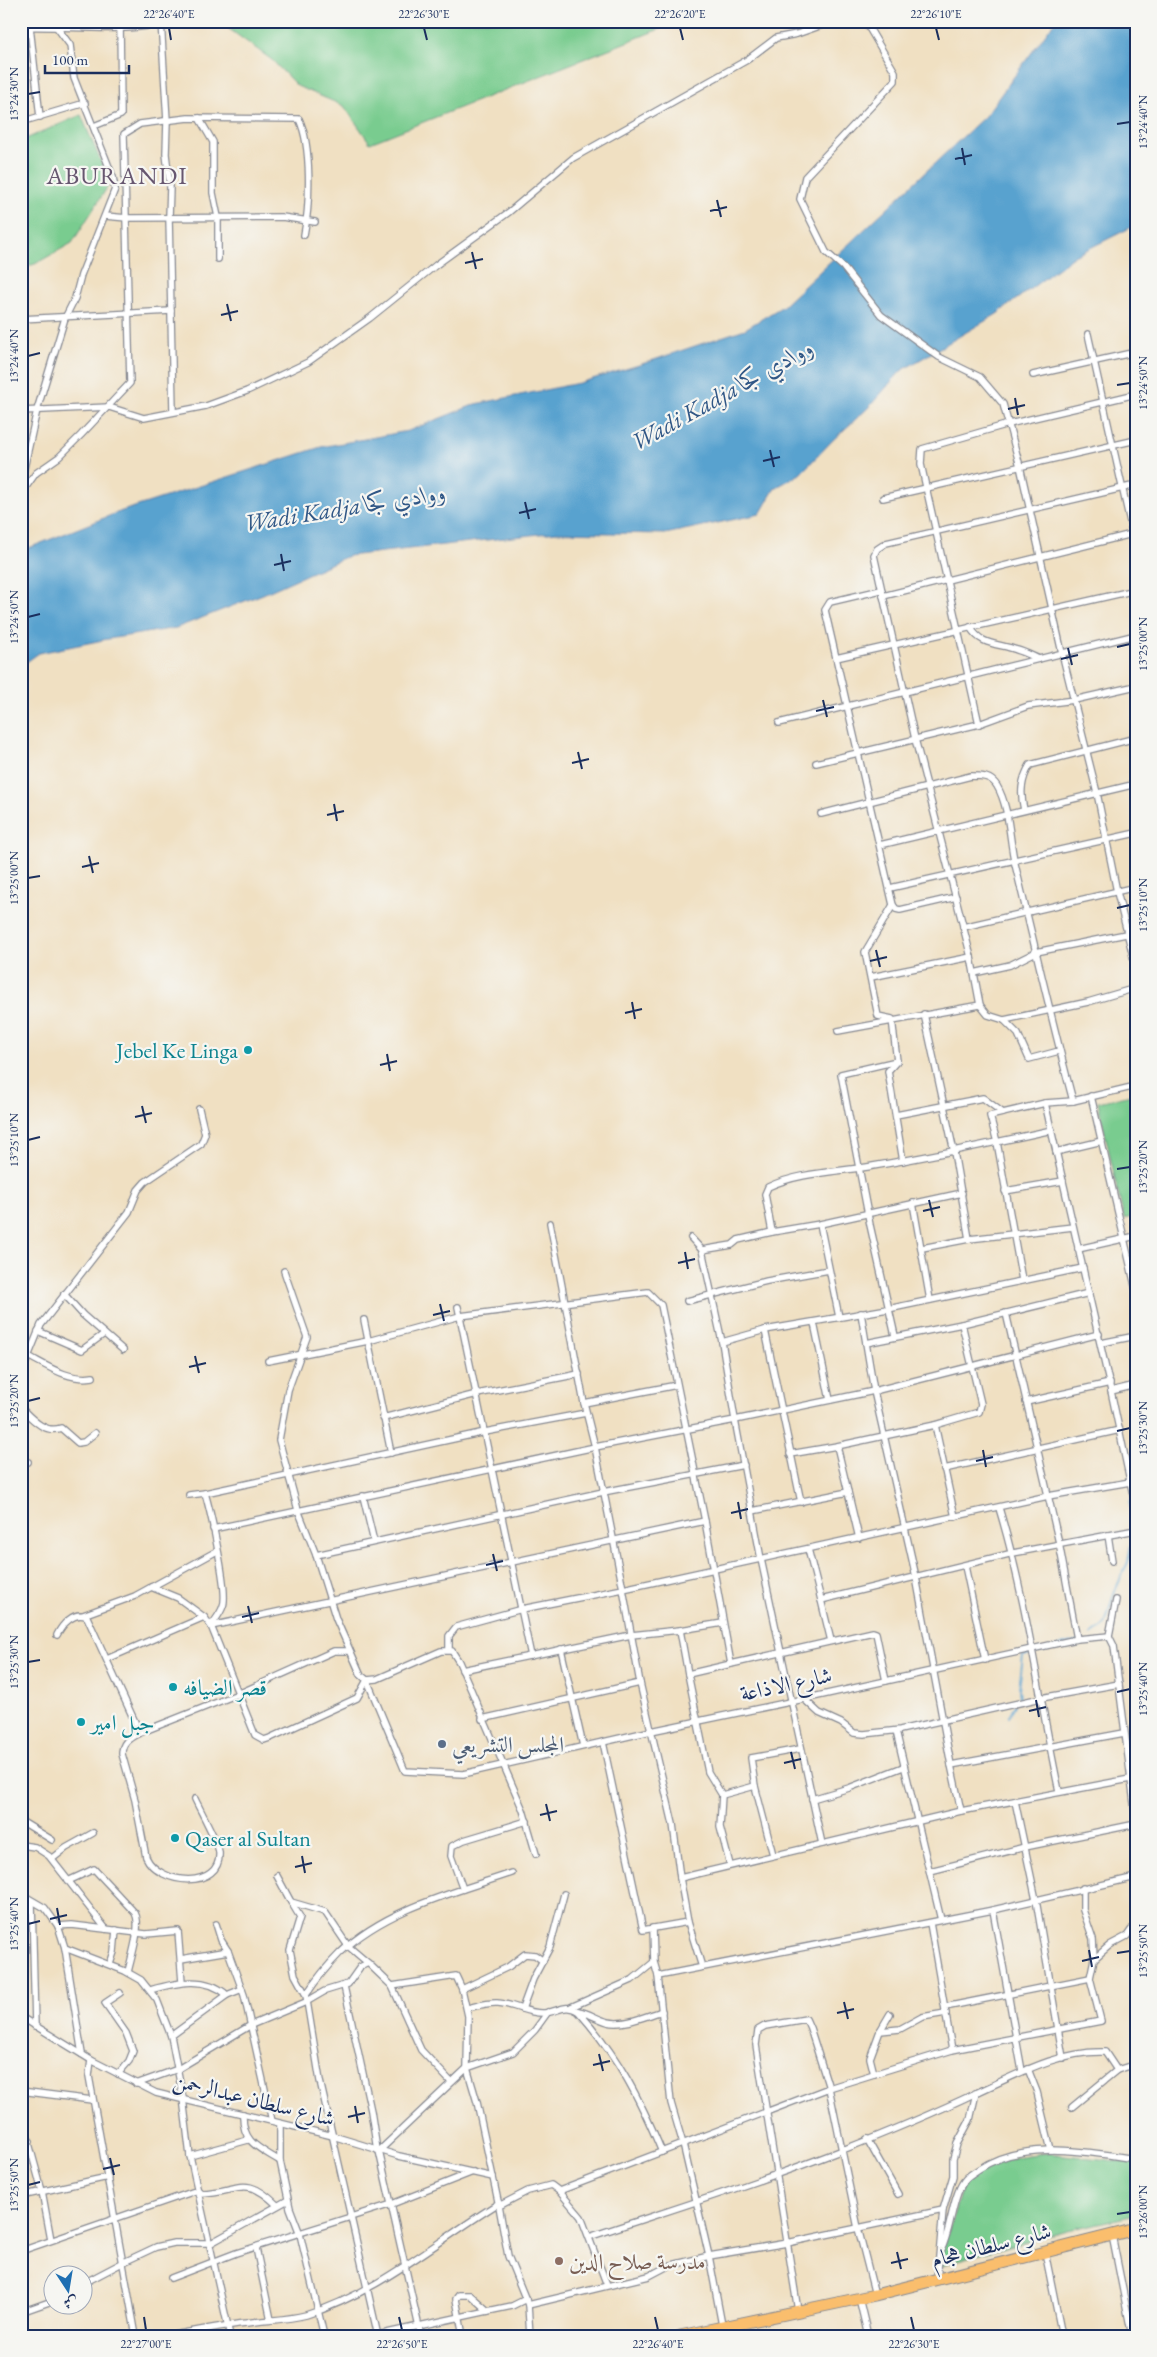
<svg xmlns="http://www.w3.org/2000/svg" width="1157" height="2357" font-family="'EB Garamond',Amiri,serif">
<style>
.green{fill:#79cc8f;stroke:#4a7e76}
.water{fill:#58a2cf;stroke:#3a6896}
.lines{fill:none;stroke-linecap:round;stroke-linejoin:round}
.stream{stroke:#58a2cf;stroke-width:2}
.street-casing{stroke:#868890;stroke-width:8}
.highway-casing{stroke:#868890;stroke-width:13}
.street{stroke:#fff;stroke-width:5.5}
.highway{stroke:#fabe6d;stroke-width:11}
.ticks{fill:none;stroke:#1b2f5e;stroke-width:2}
.culture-dot{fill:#0f9aa8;stroke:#f6f6f2;stroke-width:2}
.service-dot{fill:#5c6f8a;stroke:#f6f6f2;stroke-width:2}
.education-dot{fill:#8d6e63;stroke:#f6f6f2;stroke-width:2}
.labels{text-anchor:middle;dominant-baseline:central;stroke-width:4.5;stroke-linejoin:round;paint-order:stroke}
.culture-label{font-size:22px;fill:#0d838f;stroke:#f6f6f2;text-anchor:start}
.street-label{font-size:22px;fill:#1b2f5e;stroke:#f6f6f2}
.service-label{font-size:22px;fill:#4e5e75;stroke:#f6f6f2;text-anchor:start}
.education-label{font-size:22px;fill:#785e54;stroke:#f6f6f2;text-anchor:start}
.water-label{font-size:24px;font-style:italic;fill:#305786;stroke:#f6f6f2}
.quarter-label{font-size:25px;letter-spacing:1px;fill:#675770;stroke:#f6f6f2}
.neatline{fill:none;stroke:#1b2f5e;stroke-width:2}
.ticks-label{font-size:12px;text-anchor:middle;fill:#1b2f5e}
</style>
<rect width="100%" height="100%" fill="#f6f6f2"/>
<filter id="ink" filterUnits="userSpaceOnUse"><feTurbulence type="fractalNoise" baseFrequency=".02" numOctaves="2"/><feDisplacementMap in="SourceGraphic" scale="10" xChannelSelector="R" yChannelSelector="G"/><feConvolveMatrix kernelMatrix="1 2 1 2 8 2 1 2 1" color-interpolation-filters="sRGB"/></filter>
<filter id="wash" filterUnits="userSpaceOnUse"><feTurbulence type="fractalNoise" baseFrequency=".0096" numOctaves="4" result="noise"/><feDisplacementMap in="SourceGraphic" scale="20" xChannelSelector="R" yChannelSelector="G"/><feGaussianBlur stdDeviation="1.12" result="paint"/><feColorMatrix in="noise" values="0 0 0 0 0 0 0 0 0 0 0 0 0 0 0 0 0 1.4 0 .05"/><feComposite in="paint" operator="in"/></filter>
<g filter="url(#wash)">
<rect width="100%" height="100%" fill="#f0e0c2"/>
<g class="green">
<polygon points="218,21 680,21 370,143 344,106 297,86 272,60"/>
<polygon points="81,115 110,183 72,243 35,264 21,268 21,141"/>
<polygon points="1136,1094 1136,1216 1124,1219 1098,1102"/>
<path d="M1047,2153L1136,2163V2215L1067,2230L941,2265V2256L962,2187C980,2162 1018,2155 1047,2153Z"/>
</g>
<polygon class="water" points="1055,21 1136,21 1136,225 1074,256 997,314 901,371 868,408 834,439 800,474 775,488 760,514 665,534 557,532 348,556 263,594 176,628 108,639 39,653 21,666 21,551 119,512 321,447 408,431 476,404 579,383 639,365 745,329 783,306 985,116"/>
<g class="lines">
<g class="stream">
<polyline points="1091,1635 1105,1625 1114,1593 1128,1562 1133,1531 1130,1504 1131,1500"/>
<polyline points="1018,1701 1020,1699 1019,1689 1023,1656 1080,1641"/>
<polyline points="1009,1716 1015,1705"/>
</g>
</g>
</g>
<g filter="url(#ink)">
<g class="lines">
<g class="street-casing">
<g id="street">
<polyline points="161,21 167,121 166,154 170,187 169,217 173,411"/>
<polyline points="865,21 895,72 895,81 805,177 800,199 826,252 843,267 881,315 939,357 980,377 1003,404 1020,466 1062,653 1097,793 1117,892 1136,968"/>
<path d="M21,27C72,25 127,34 177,21"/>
<polyline points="30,27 40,117"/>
<polyline points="199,118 213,142 213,193 218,217 218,259"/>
<polyline points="21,122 85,103"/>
<polyline points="94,126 121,115 120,21"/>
<polyline points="105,216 127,218 282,217 315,222"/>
<polyline points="21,319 171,311"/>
<polyline points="1088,334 1136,549"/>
<polyline points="1033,375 1136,352"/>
<polyline points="21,411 109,407 144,418 206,406 247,391 308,362 370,318 436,265 509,212 573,158 747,60 776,38 797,34 834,21"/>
<polyline points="21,482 37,410 65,318 75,298 81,275 115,189 113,177 74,78 70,45 52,21"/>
<path d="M21,494L36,473L59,457L81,435L130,383L124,134L140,124L188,118L299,119C312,146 310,205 304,235"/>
<polyline points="883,498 1136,440"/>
<polyline points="881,590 830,602 825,610 893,905 896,909 900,910 956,897"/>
<polyline points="883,596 1136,533"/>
<path d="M970,627C981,646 998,643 1017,650C1025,652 1032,656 1039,659"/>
<polyline points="836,658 1136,590"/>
<polyline points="779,723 1136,635"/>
<polyline points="979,724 926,487 921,464 922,449 1009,424 1136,394"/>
<polyline points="816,763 979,724 1028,706 1074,700 1136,686"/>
<path d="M1024,810C1020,793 1021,780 1030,765L1136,738"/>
<path d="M821,814L971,776C982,776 991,776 997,786C1010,808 1009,840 1015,864C1034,943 1052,1022 1073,1101"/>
<polyline points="880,845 1136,784"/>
<polyline points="890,888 1136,833"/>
<polyline points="893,905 865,952 878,1016 892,1019 897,1061 888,1071 903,1161"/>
<polyline points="963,927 1136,887"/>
<polyline points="974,973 1010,965 1036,952 1136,932"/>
<polyline points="871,977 971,957"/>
<polyline points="924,1014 954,1152 969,1239"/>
<polyline points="1004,1020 1088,1002 1136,988"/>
<polyline points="838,1031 980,1005"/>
<polyline points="1059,1051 1029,1059 1018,1034 1004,1020 988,1015 980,1005 971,957 915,739 874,555 877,549 886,543 1136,485"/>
<polyline points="1091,1096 1136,1290"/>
<polyline points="1045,1103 1111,1391"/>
<polyline points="896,1115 983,1098 1003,1113"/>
<polyline points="1056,1152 1102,1141"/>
<polyline points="1005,1191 1063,1181"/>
<polyline points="913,1203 930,1300"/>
<polyline points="820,1224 839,1317"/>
<path d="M772,1232L765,1194L768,1187C799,1172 839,1172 873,1166C933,1156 993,1143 1052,1130"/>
<polyline points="691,1238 702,1250 732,1245 738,1240 772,1232 820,1224 962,1193"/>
<polyline points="922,1248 969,1239 1073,1227"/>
<polyline points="1078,1249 1136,1236"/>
<polyline points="702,1250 722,1342"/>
<polyline points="284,1271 307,1337 288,1390 279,1440 298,1510 316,1555 336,1619 361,1675 367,1680 405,1771 463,1774 651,1731 804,1699 1077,1639 1109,1636 1114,1646 1136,1819"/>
<polyline points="1022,1280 997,1142 990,1116 1045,1103 1073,1101 1136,1086"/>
<polyline points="64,1294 83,1315 123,1350"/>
<polyline points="687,1301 767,1281 829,1270"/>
<polyline points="458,1307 531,1656"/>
<polyline points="861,1313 866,1343"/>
<polyline points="1006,1313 1059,1543 1077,1639"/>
<polyline points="364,1320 391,1453"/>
<polyline points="814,1323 830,1400"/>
<polyline points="765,1330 801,1502"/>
<polyline points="38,1331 82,1350 104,1334"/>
<polyline points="895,1336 870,1225 841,1074 897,1061"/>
<polyline points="1101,1343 1136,1336"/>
<path d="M28,1356C49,1367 69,1381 93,1377"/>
<polyline points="268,1361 368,1341 460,1316 648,1292 661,1305 705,1521 731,1664 873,1632 876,1633 886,1681"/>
<polyline points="21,1374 41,1325 129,1212 138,1190 145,1182 201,1144 205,1134 199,1109"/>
<polyline points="1136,1385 1111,1391 1136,1509"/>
<polyline points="1026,1402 1110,1383"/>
<polyline points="584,1403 677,1385"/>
<path d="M21,1408C32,1419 45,1434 61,1428L78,1443L84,1442L95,1433"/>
<polyline points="383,1418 477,1394 579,1374"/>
<polyline points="935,1425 955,1517"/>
<polyline points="790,1454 837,1446"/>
<polyline points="21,1461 28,1462"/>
<polyline points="944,1469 1120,1430"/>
<polyline points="205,1493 485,1432 586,1413"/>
<path d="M189,1495L205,1493C210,1510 229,1593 223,1606C221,1613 215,1620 211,1626L255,1735L264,1740L270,1738L357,1698L367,1680"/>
<polyline points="363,1496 374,1542"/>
<path d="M999,1508C1027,1601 1039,1697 1059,1791"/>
<polyline points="752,1511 848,1492"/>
<polyline points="213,1529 595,1447 584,1403 550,1223"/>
<polyline points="1108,1535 1112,1561"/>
<polyline points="859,1538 837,1446 935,1425 979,1412 981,1404 962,1324"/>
<polyline points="808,1549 821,1600 1013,1553 1136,1530"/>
<polyline points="316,1555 603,1492 744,1465"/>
<polyline points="965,1566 985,1660"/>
<polyline points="151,1587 178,1598 204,1617"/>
<polyline points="821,1600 831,1641"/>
<polyline points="83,1615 135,1596 217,1551"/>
<polyline points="680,1630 688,1674"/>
<path d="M57,1635C62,1625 74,1610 87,1617L140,1733"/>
<polyline points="1109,1636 1116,1600"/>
<polyline points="561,1649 583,1746"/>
<polyline points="449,1650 449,1636 456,1627 522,1609 623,1589 595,1447 735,1420 722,1342 765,1330 888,1309 1083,1268"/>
<polyline points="107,1659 204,1617 211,1626 705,1521"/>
<polyline points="462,1670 631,1635 680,1630 723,1623"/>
<polyline points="367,1680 377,1679 441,1651 452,1651 459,1662 523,1810 536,1854"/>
<polyline points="804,1699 819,1713 841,1723 854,1733 864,1734 900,1730 1041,1698 1119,1684"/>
<polyline points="482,1719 640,1683"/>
<polyline points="896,1731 941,1920"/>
<polyline points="603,1742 643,1930 688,1922"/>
<polyline points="951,1765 1124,1733"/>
<polyline points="755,1786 773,1855"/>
<polyline points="722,1795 755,1786 751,1758 800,1749"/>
<path d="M195,1799C200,1810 218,1842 219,1852C222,1890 159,1886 146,1857L135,1800L122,1754C122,1743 128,1739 137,1734L238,1694L334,1651H349"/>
<polyline points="812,1799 849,1788 903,1767"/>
<polyline points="1015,1801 1036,1900 1063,2058"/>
<polyline points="961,1811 951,1765 916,1577 874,1391 866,1343 962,1324 1089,1293"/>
<polyline points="21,1821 52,1840"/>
<polyline points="822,1844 761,1559 735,1420 874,1391 1099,1334"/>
<polyline points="21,1845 35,1847 49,1856 106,1929"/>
<polyline points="21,1850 25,1875 24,1895"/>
<polyline points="52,1859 66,1848 93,1833"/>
<polyline points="730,1865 720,1827 722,1795 708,1772 688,1674 731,1664"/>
<polyline points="930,1871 1025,1847 1136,1824"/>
<polyline points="277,1876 291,1902 325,1912 348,1946 368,1963"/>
<polyline points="680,1878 673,1824 640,1683 623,1589 1048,1496 1136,1481"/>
<path d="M68,1881L94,1869L135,1913C142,1925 131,1958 128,1972"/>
<polyline points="463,1889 451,1856 452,1846 464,1840 527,1821"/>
<polyline points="21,1894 45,1908 58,1926 65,1948 82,2054"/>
<polyline points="32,1902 35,2026"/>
<polyline points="291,1902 300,1917 290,1950 295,1975 306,1995 320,2081 378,2336"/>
<polyline points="993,1910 1022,2071"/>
<polyline points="930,1923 952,2050"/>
<polyline points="216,1924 221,1940 228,1951 244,1995 272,2121"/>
<polyline points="58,1926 72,1925 146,1934 178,1931 182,1982"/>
<polyline points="653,1928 654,1962 658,1976 993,1910 1136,1877"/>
<polyline points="65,1948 125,1971 141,1980 157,2000 171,2036 183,2098 190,2156 230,2336"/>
<polyline points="181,1959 228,1951"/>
<polyline points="1094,1959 1110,1945 1127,1936 1136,1923"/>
<polyline points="110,1964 114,1952 116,1930"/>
<polyline points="702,1967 688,1922 680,1878 961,1811 1130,1779"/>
<polyline points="658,1976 671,2103 683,2144 709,2256 724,2336"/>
<polyline points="344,1986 371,2111 377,2150"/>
<polyline points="392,1986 421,2050 451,2082"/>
<polyline points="462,1989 508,1967 525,1954 535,1955 543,1961"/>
<path d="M150,1990C176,1983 205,1975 227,1995"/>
<path d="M306,1995C316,1980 327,1966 340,1953C386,1909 453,1893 512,1873"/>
<polyline points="571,2007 632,1980 654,1962"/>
<polyline points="945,2007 1090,1978"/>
<path d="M467,2008C477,2006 488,2002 498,2003C514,2004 528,2014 544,2013C558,2012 565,2003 578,2011C618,2056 639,2097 662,2152"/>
<polyline points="522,2009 533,1979 550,1947 564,1894"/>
<path d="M578,2011C589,2013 597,2019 608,2022C625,2026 646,2016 662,2011"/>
<polyline points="21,2017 91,2060 156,2093 333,2136 399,2156 493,2177"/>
<polyline points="880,2031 900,2029 922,2017 946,2013"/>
<polyline points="171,2036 227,1995 242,1989"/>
<polyline points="91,2060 89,2076 136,2336"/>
<polyline points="1028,2069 1037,2092 1051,2150"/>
<polyline points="118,2074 129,2061 133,2051 126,2033 105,2003 120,1993"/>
<polyline points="874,2074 870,2058 880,2031 890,2014"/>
<polyline points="136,2084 178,2069 251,2025 306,2002 325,1991 348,1984 360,1967 368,1963 392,1986 456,1976 462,1989 468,2016 467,2068 477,2102 499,2206"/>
<polyline points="21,2091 92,2100"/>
<polyline points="1072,2107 1117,2070"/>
<polyline points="21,2114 42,2191 51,2240"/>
<path d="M243,2114C242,2143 259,2148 280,2161"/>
<polyline points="280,2124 280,2161 290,2208 300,2234 324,2336"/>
<polyline points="867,2139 898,2194"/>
<polyline points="21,2144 30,2141"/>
<polyline points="190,2156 248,2140"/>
<polyline points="559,2191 581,2217 607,2285"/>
<polyline points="21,2196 108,2177"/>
<polyline points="943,2210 953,2176 953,2159 957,2144 970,2120 976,2093"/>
<polyline points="1112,2235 1132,2336"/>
<path d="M589,2237C673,2209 758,2183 840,2151C886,2133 932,2114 976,2093C1016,2075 1060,2050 1105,2052L1117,2070L1136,2064"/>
<polyline points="256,2248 271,2320"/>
<path d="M941,2250C951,2231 952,2197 964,2181C967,2176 973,2173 979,2169C1024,2139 1085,2152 1136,2159"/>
<path d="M21,2251L198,2190L201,2193C240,2192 244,2173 277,2205"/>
<polyline points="1045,2252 1062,2336"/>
<polyline points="171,2278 236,2253 392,2204 473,2172"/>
<polyline points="82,2284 124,2262 156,2247 174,2243 211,2243 288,2200"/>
<polyline points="859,2298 868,2336"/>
<polyline points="528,2305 649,2276 668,2266 709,2256 787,2243 943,2210 937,2280"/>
<polyline points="798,2311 756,2045 758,2030 765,2026 806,2019 810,2028 829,2088 858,2228 875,2295"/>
<polyline points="21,2312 52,2301"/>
<path d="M168,2336C194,2331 220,2326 246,2323C266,2320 287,2320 306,2315C376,2294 437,2241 499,2203"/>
<polyline points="373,2336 488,2311 512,2306 526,2299"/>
<polyline points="421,2336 379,2151 467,2068 513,2052 535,2030 548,2012"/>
<polyline points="463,2336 456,2299 459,2295 470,2295 488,2311"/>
<polyline points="530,2336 528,2305 508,2256 499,2206 528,2191 551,2185 559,2191 829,2088 874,2074 952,2050 1101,2021 1090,1978 1094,1959 1093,1939 1083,1910 1083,1888"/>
</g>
</g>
<g class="highway-casing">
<polyline id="highway" points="680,2336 875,2295 1136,2229"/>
</g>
<use href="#street" class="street"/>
<use href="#highway" class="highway"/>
</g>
</g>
<path class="ticks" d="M169,28L171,40M424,28L427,40M680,28L683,40M936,28L939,40M28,94L40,92M1117,124L1130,122M962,148L965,165M955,159L972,155M717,200L721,217M710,211L727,207M472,252L476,269M465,263L483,259M227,304L231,321M221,315L238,311M28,356L40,353M1117,385L1130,383M1015,398L1018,415M1008,409L1025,405M770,450L774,467M763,461L780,457M525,502L529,519M519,513L536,509M281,554L284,571M274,565L291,561M28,617L40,614M1117,647L1130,644M1068,648L1072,665M1061,659L1078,655M823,700L827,717M816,711L834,707M578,752L582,769M572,763L589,759M334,804L337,821M327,815L344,811M89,856L93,873M82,867L99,863M28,878L40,876M1117,908L1130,905M876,950L880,967M870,961L887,957M632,1002L635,1019M625,1013L642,1009M387,1054L390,1071M380,1065L397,1061M142,1106L146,1123M135,1117L152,1113M28,1140L40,1137M1117,1169L1130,1167M929,1200L933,1217M923,1211L940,1207M685,1252L688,1269M678,1263L695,1259M440,1304L444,1321M433,1315L450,1311M195,1356L199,1373M189,1367L206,1363M28,1401L40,1398M1117,1431L1130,1428M983,1450L986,1467M976,1461L993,1457M738,1502L741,1519M731,1513L748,1509M493,1554L497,1571M486,1565L503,1561M248,1606L252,1623M242,1617L259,1613M28,1662L40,1660M1117,1692L1130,1689M1036,1700L1039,1717M1029,1711L1046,1707M791,1752L795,1769M784,1763L801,1759M546,1804L550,1821M540,1815L557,1811M302,1856L305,1873M295,1867L312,1863M57,1908L60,1925M50,1919L67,1915M28,1924L40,1921M1089,1950L1092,1967M1117,1953L1130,1951M1082,1961L1099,1957M844,2002L848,2019M837,2013L854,2009M599,2054L603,2071M593,2065L610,2061M355,2106L358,2123M348,2117L365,2113M110,2158L114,2175M103,2169L120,2165M28,2185L40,2182M1117,2214L1130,2212M897,2252L901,2269M891,2263L908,2259M144,2317L146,2330M399,2317L402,2330M655,2317L658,2330M911,2317L914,2330"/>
<g class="culture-dot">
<circle cx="248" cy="1050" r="5"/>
<circle cx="173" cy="1687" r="5"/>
<circle cx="81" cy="1722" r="5"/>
<circle cx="175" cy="1838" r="5"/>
</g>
<circle class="service-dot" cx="442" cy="1744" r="5"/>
<circle class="education-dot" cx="559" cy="2261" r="5"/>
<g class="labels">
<g class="culture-label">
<text x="238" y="1050" text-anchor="end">Jebel Ke Linga</text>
<text x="183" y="1687">قصر الضيافه</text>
<text x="91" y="1722">جبل امير</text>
<text x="185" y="1838">Qaser al Sultan</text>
</g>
<g class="street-label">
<text transform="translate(786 1684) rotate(-12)">شارع الاذاعة</text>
<text transform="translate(254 2099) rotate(14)">شارع سلطان عبدالرحمن</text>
<text transform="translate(991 2245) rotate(-14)">شارع سلطان هجام</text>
</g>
<g class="service-label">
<text x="452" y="1744">المجلس التشريعي</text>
</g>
<g class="education-label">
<text x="569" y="2261">مدرسة صلاح الدين</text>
</g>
<g class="water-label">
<text transform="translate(722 394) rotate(-29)">Wadi Kadja ووادي كجا</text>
<text transform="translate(345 507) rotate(-9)">Wadi Kadja ووادي كجا</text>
</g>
<g class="quarter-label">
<text x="117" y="175">ABURANDI</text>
</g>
</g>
<rect width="1157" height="2357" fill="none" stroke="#f6f6f2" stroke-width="55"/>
<g transform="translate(68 2290) rotate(168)"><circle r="24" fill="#f6f6f2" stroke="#9ea6b7"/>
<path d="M0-4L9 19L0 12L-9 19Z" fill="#1f6fb2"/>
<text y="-8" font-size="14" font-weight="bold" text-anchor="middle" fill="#1b2f5e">ش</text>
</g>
<path d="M45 65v8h84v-8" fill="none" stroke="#1b2f5e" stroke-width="2.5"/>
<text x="52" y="65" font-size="15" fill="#1b2f5e" stroke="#f6f6f2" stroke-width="4" paint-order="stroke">100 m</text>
<rect x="28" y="28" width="1102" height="2302" class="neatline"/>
<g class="ticks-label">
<text x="169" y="18">22°26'40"E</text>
<text x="424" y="18">22°26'30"E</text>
<text x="680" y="18">22°26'20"E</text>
<text x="936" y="18">22°26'10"E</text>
<text transform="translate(14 94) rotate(-90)" y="4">13°24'30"N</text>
<text transform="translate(1143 122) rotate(-90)" y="4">13°24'40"N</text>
<text transform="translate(14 356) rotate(-90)" y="4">13°24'40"N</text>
<text transform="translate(1143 383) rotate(-90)" y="4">13°24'50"N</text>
<text transform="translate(14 617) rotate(-90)" y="4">13°24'50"N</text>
<text transform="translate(1143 644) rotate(-90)" y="4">13°25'00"N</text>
<text transform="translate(14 878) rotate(-90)" y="4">13°25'00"N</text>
<text transform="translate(1143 905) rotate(-90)" y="4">13°25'10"N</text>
<text transform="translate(14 1140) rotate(-90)" y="4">13°25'10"N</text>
<text transform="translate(1143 1167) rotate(-90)" y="4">13°25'20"N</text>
<text transform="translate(14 1401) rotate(-90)" y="4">13°25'20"N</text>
<text transform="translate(1143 1428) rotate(-90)" y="4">13°25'30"N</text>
<text transform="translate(14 1662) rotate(-90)" y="4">13°25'30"N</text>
<text transform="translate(1143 1689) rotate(-90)" y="4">13°25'40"N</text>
<text transform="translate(14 1924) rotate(-90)" y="4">13°25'40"N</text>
<text transform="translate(1143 1951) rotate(-90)" y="4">13°25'50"N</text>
<text transform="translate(14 2185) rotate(-90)" y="4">13°25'50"N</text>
<text transform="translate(1143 2212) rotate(-90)" y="4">13°26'00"N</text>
<text x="146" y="2348">22°27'00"E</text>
<text x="402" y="2348">22°26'50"E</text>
<text x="658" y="2348">22°26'40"E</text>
<text x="914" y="2348">22°26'30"E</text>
</g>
</svg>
